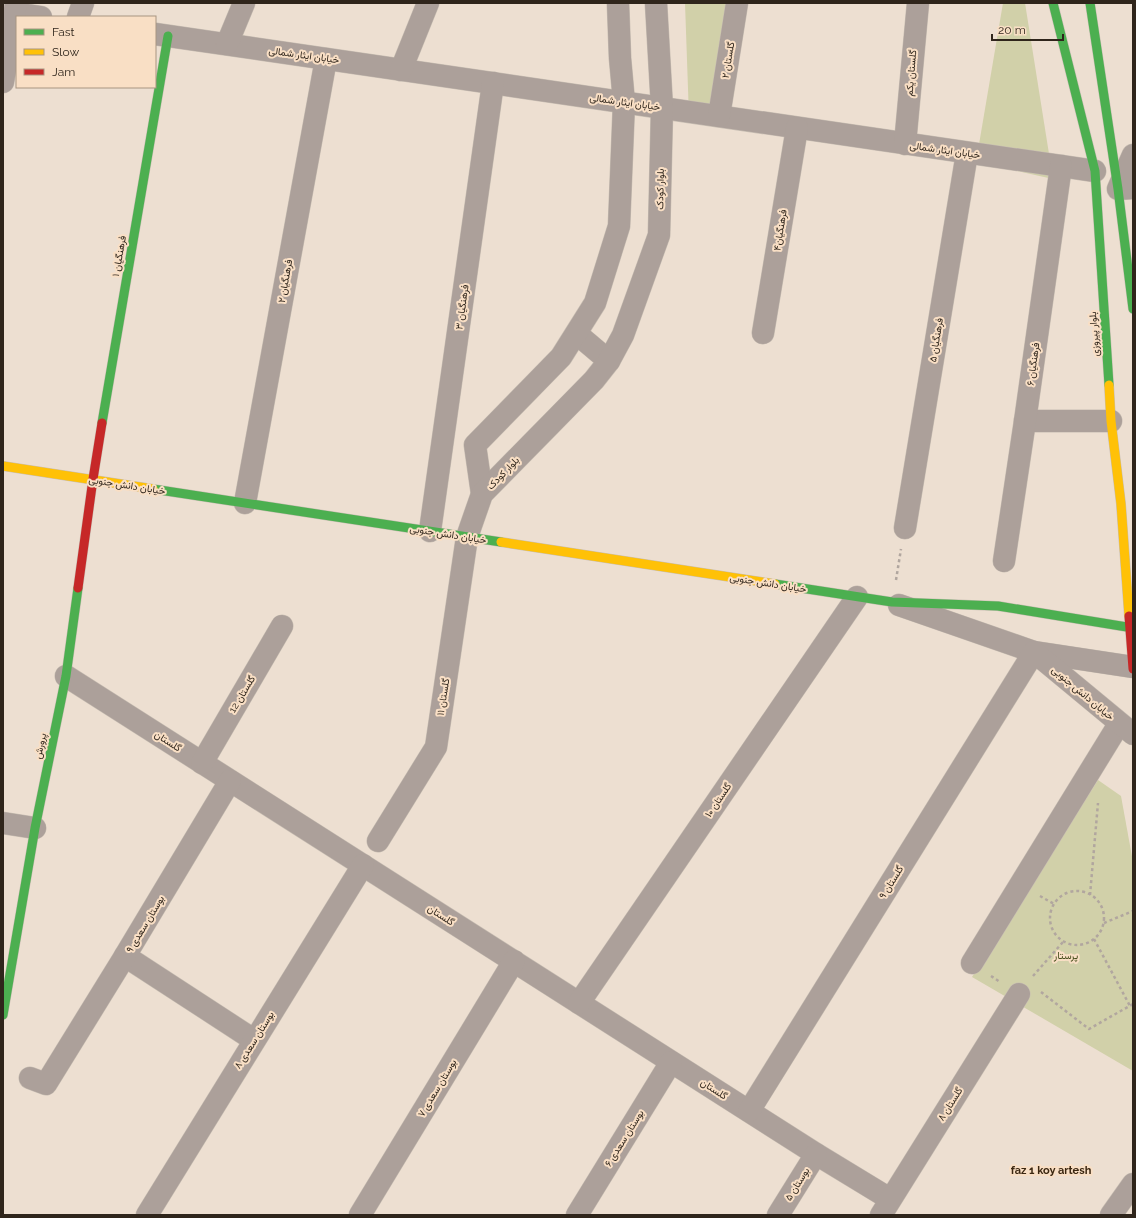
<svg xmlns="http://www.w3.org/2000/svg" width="1136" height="1218" font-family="Raleway,Vazirmatn,sans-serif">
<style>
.green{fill:#d1d0a9}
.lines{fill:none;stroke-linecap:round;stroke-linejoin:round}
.street-casing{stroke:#c8beb3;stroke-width:23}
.fast-casing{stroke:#c8beb3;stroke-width:10}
.slow-casing{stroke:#c8beb3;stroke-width:10}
.jam-casing{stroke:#c8beb3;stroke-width:10}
.path{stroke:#b1a69f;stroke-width:2.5;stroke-dasharray:3 3;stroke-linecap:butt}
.street{stroke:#aca09a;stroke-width:22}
.fast{stroke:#4caf50;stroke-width:9}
.slow{stroke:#ffc107;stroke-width:9}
.jam{stroke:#c62828;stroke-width:9}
.labels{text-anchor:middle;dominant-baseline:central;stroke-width:4;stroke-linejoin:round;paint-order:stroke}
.street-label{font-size:10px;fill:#2f251b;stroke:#f9dfc5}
.park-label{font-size:10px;fill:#474d1b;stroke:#f9dfc5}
.neighbourhood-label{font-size:11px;font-weight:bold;fill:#3b2711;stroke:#f9dfc5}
</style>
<rect width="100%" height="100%" fill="#eddfd1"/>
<g class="green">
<polygon points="685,3 730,3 712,120 689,117"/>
<polygon points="1003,3 1025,3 1053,179 976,162"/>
<polygon points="1098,780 1121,796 1133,862 1133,1071 972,977"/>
</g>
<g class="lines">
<g class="street-casing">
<g id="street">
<polyline points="15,13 41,17"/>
<polyline points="78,17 83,3"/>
<polyline points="155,34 1095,171"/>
<polyline points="227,44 244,3"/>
<polyline points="401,70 428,3"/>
<polyline points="3,82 16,3"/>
<polyline points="719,116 737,3"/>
<polyline points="905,144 918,3"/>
<polyline points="1133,155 1118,189 1133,188"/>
<polyline points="763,333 797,128"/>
<polyline points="577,334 609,361"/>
<polyline points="1025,421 1111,421"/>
<polyline points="482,494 475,445 561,357 595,303 619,226 624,102 620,58 618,3"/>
<polyline points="245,503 326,59"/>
<polyline points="905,528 967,153"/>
<polyline points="430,531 493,83"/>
<polyline points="1004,561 1025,421 1061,166"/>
<polyline points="899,605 1034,652 1133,667"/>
<polyline points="66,676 816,1154 890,1199"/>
<polyline points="202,763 282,626"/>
<polyline points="230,781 125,956 254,1040"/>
<polyline points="3,823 35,828"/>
<polyline points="378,841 436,747 467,537 482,494 594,380 609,361 623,335 659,235 662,108 656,3"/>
<polyline points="972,963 1119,724"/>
<polyline points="579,1003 857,597"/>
<polyline points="30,1078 46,1084 125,956"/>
<polyline points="749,1111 1034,652 1133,734"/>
<polyline points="147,1215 363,865"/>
<polyline points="360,1215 514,961"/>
<polyline points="577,1215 671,1062"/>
<polyline points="778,1215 816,1154"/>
<polyline points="881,1215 1019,994"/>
<polyline points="1111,1215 1133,1184"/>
</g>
</g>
<g class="fast-casing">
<g id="fast">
<polyline points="1053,3 1095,171 1109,385"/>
<polyline points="1090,3 1118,189 1133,309"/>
<polyline points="102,423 168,36"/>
<polyline points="153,489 501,542"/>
<polyline points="775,584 892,602 998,606 1133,628"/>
<polyline points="3,1015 35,828 66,676 78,588"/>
</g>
</g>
<g class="slow-casing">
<g id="slow">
<polyline points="1109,385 1111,421 1121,504 1129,616"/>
<polyline points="3,466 153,489"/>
<polyline points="501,542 775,584"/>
</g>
</g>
<g class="jam-casing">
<g id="jam">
<polyline points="78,588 93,479 102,423"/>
<polyline points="1129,616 1133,669"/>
</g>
</g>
<g class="path">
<polyline points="896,580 901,549"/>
<circle cx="1077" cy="918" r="27"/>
<polyline points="1090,895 1098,803"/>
<polyline points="1040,896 1054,904"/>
<polyline points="1104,923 1133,911"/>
<polyline points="1094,939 1130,1006"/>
<polyline points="991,976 1000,982"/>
<polyline points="1033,976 1063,942"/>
<polyline points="1041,992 1089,1029 1133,1004"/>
</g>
<use href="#street" class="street"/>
<use href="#fast" class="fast"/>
<use href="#slow" class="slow"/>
<use href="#jam" class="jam"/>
</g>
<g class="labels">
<g class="street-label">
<text transform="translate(304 55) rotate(8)">خیابان ایثار شمالی</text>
<text transform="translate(728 60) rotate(-81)">گلستان ۲</text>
<text transform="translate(911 73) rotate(-85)">گلستان یکم</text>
<text transform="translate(625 102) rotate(8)">خیابان ایثار شمالی</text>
<text transform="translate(945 150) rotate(8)">خیابان ایثار شمالی</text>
<text transform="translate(660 189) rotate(-89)">بلوار کودک</text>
<text transform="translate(780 230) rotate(-81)">فرهنگیان۴</text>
<text transform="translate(119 256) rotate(-80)">فرهنگیان ۱</text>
<text transform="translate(285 281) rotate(-80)">فرهنگیان ۲</text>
<text transform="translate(462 307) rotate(-82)">فرهنگیان ۳</text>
<text transform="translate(1094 334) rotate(-94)">بلوار پیروزی</text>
<text transform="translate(936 340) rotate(-81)">فرهنگیان ۵</text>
<text transform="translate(1033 364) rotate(-82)">فرهنگیان ۶</text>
<text transform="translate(503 473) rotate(-46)">بلوار کودک</text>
<text transform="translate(127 485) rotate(9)">خیابان دانش جنوبی</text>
<text transform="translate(448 534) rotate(9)">خیابان دانش جنوبی</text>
<text transform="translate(768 583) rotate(9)">خیابان دانش جنوبی</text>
<text transform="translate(1083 693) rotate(40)">خیابان دانش جنوبی</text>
<text transform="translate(242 694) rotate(-59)">گلستان 12</text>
<text transform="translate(443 697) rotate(-81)">گلستان ۱۱</text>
<text transform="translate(168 741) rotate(33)">گلستان</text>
<text transform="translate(40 746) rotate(-78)">پرورش</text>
<text transform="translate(718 800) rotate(-56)">گلستان ۱۰</text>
<text transform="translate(891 882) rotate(-58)">گلستان ۹</text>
<text transform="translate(441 915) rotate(33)">گلستان</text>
<text transform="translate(145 924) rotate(-59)">بوستان سعدی ۹</text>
<text transform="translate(254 1040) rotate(-58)">بوستان سعدی ۸</text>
<text transform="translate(437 1088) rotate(-59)">بوستان سعدی ۷</text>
<text transform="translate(714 1089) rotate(33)">گلستان</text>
<text transform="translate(950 1104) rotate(-58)">گلستان ۸</text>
<text transform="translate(624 1138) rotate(-58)">بوستان سعدی ۶</text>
<text transform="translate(797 1184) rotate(-58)">بوستان ۵</text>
</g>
<g class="park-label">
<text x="1066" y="955">پرستار</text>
</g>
<g class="neighbourhood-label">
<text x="1051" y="1170">faz 1 koy artesh</text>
</g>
</g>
<rect width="1136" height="1218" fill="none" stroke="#2f251b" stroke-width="8"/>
<rect x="16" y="16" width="140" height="72" fill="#f9dfc5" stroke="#a89581"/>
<rect x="24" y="29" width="20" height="6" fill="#4caf50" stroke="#a89581"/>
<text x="52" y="36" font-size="12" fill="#2f251b">Fast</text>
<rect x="24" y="49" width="20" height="6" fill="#ffc107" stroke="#a89581"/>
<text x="52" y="56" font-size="12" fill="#2f251b">Slow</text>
<rect x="24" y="69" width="20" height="6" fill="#c62828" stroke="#a89581"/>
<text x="52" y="76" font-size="12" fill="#2f251b">Jam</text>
<path d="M992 34v6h71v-6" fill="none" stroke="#2f251b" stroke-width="2"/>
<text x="998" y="34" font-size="12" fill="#2f251b" stroke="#f9dfc5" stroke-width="3" paint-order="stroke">20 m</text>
</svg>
